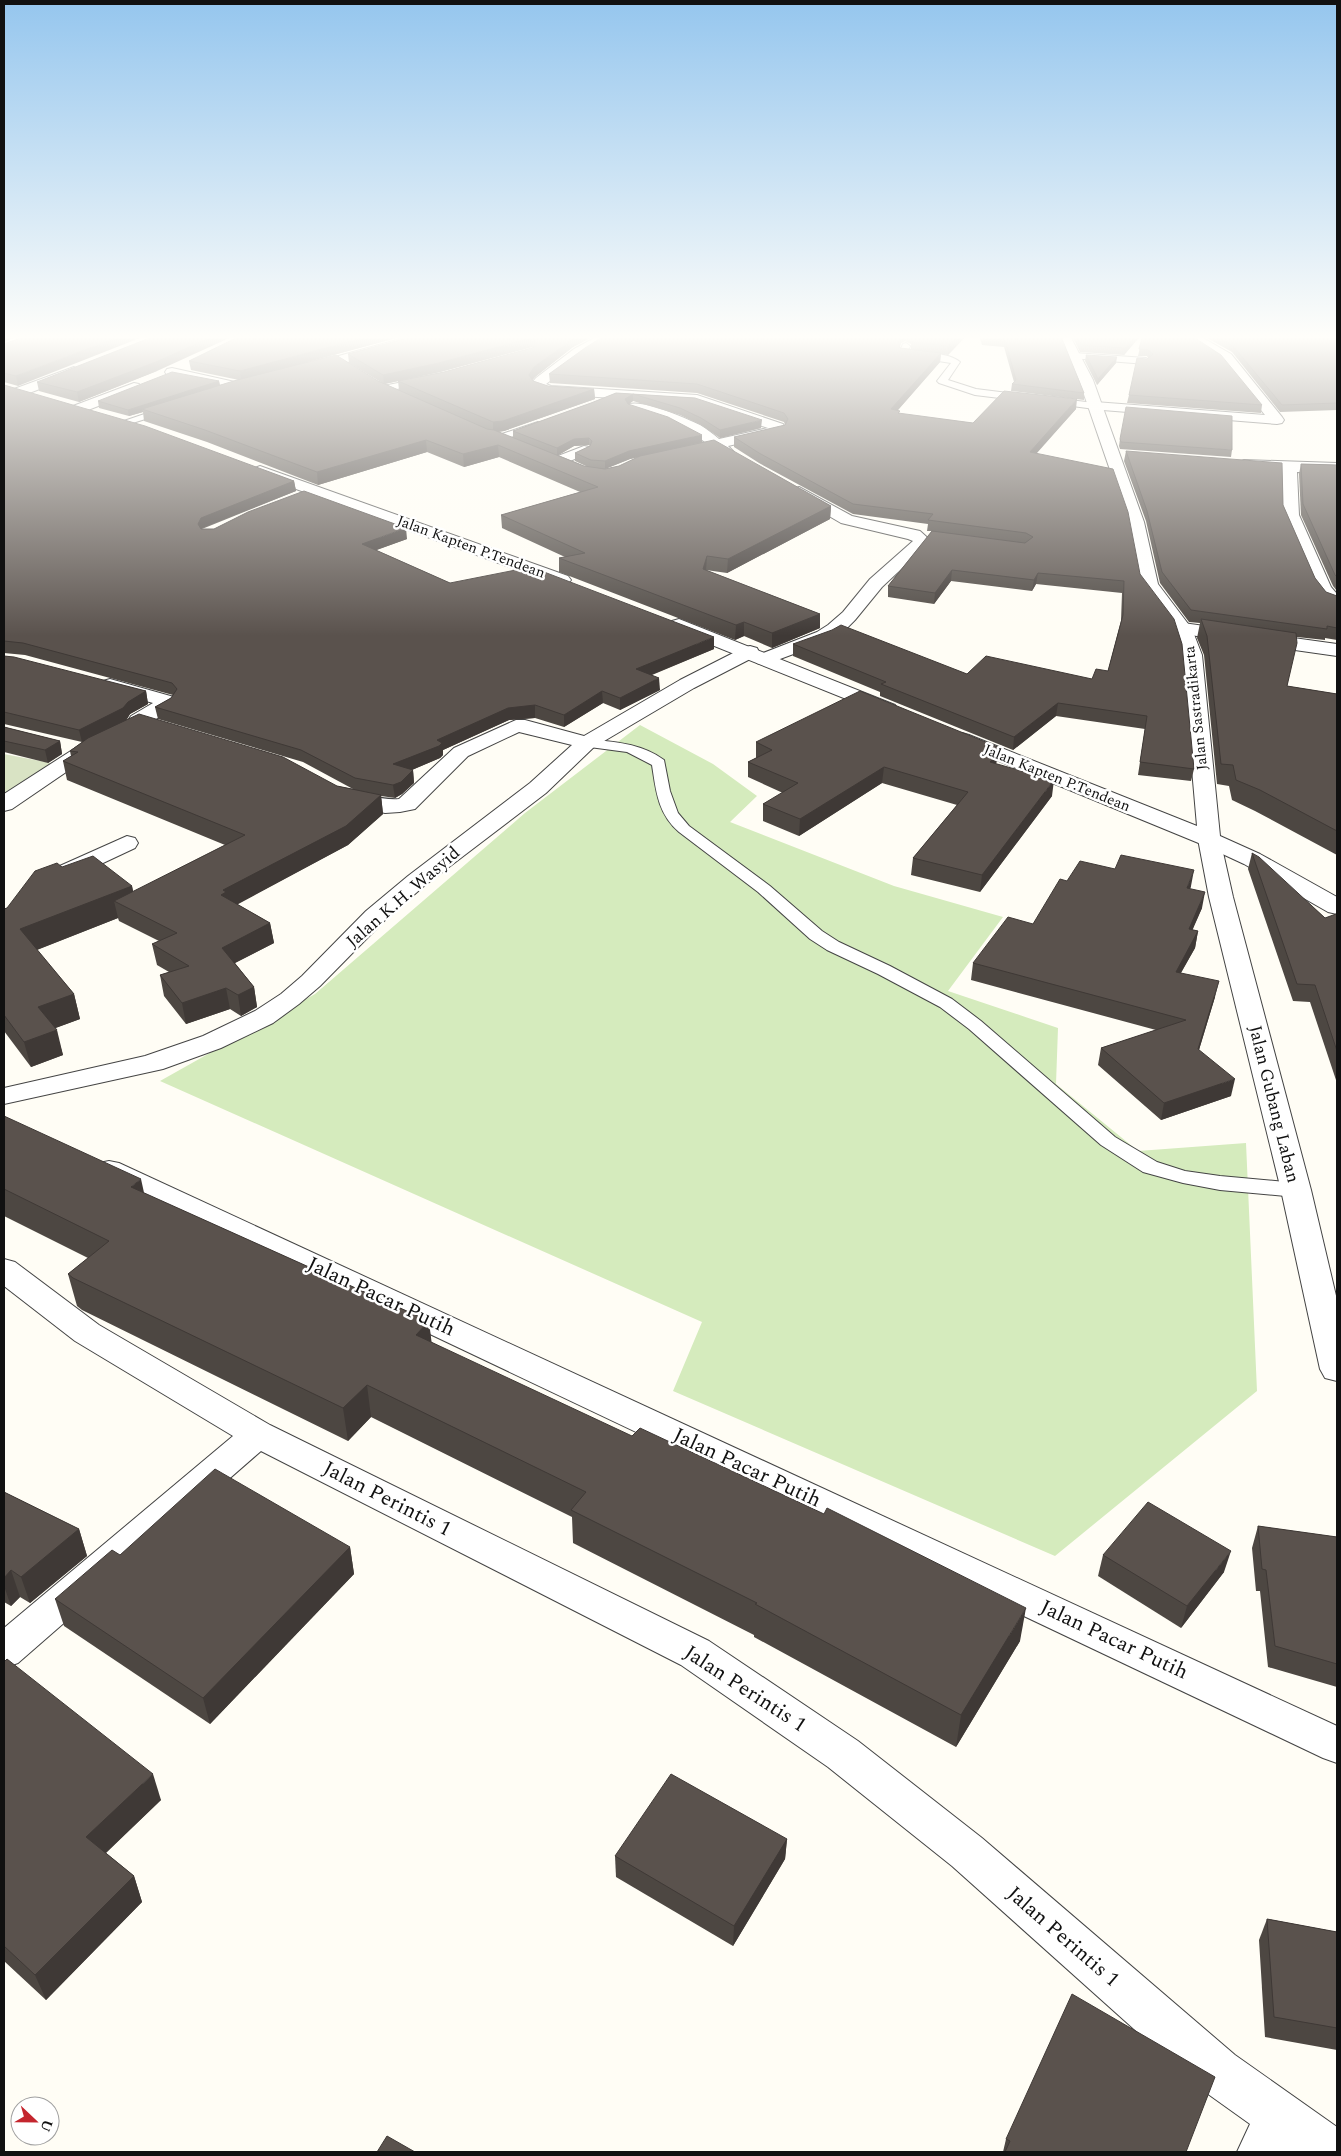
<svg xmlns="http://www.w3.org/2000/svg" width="1341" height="2156" font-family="Spectral,serif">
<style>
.green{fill:#d5ebbd}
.cemetery{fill:#d9e3c4}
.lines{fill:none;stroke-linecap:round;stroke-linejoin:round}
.service-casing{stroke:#444;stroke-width:2}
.minor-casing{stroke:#444;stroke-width:2}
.tertiary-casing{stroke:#444;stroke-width:2}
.service{fill:#fff;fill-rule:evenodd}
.minor{fill:#fff;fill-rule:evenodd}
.tertiary{fill:#fff;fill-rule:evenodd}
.wall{fill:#4d4742;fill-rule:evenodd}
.shaded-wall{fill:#3f3936}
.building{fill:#5a524d;stroke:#3f3936}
.labels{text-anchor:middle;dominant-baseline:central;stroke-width:5;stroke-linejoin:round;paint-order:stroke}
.far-street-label{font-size:15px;fill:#111;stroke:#fff}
.street-label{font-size:18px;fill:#111;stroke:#fff}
.near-street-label{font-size:21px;fill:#111;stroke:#fff}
</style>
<rect width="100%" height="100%" fill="#fffdf5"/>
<polygon class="green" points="640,725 713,764 757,796 730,822 894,886 1003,917 948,991 1058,1028 1056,1084 1138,1151 1246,1143 1257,1391 1055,1556 673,1391 702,1322 160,1081 315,994 525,813"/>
<polygon class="cemetery" points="4,754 61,765 4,804"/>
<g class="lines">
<g class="service-casing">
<g id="service">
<path d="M906,343L910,346L908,352C923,353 948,352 960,362L948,380L976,389L1024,395L1029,398L1024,401L975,395L939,383L937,381L951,363L900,355L899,353L903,344Z"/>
<polygon points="1074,353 1146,358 1150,361 1146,364 1071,358 1071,354"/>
<polygon points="423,378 428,381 426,383 392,390 403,396 398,399 378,389 383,386"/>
<polygon points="1052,398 1095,403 1100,406 1095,409 1049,403 1049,399"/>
<polygon points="168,406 171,407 171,411 123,426 118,423"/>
<polygon points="538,422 543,425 541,427 499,441 478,433 483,430 499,435"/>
<path d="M587,739C614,742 641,743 664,760L670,791L678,813L689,826L770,886L822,931L839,942L890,966L952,999L981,1021L1115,1137L1157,1162L1185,1171L1220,1176L1296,1183L1303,1185L1306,1190L1303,1195L1296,1197L1220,1190L1183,1183L1143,1172L1101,1145L969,1029L940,1007L878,974L827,950L810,939L758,892L679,832C658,814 656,791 652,765L627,752L582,746L580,743L582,740Z"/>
</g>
</g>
<g class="minor-casing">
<g id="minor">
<polygon points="419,334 440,334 438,337 312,372 307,373 300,369 302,366"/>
<path d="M602,334H618L584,355L546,384L551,386L697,395L783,424L786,430L784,433L728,446L734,452L732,455H722L714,449L682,456L677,455L675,452L677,449L705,442C683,425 656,417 629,410L627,407L629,404C646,400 685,418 700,425C707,429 713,434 719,439L768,428L695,403L549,394L534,389L531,384L536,378L574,349Z"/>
<polygon points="1181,334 1196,334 1231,354 1282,417 1284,420 1282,423 1277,424 1090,409 1088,406 1090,403 1095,402 1265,415 1221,360"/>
<polygon points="74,367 81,371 79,374 24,395 14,395 12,392 14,389"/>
<path d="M172,368L235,382L261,378L268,382C254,399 187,380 167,375L165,372L167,369Z"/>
<polygon points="134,383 139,384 141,387 139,390 83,412 78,413 71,409 73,406"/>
<polygon points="584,446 589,447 591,450 589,453 570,461 594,472 597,475 594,478 584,478 556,466 553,463 558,456"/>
<polygon points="1244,460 1337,463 1337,473 1297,472 1299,515 1331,587 1337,594 1337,607 1325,602 1314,588 1283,515 1282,471 1239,468 1236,465 1239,462"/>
<path d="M799,487L852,516L920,531L930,540L929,543L882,587L855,620L842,633L831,640L764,665L757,663L754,659L756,656L694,688L594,747L546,793L424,886L384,921L320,986L299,1004L273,1023L221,1048L163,1069L4,1104V1088L145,1056L203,1036L255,1011L281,994L302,976L366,911L408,876L530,783L572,745L519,732L468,756L415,809L400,812L385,813L339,803L336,798L339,793C356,789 379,801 399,799L454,748L516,720H525L584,736L680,680L743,648L750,646L757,648L759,652L758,655L817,632L828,625L843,612L870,579L913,541L908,539L841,523L793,495L791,492L793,489Z"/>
<polygon points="1183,623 1337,644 1337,656 1176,633 1174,629 1176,625"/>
<path d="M110,679L174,697L177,701C170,715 155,716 147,727C139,729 132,729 127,722L131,716L153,703L103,689L100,685L103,681Z"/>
<polygon points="96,740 103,742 106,746 103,750 91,755 12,809 4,811 4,794 77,747"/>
<polygon points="1209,832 1217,834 1220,839 1233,897 1311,1190 1337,1300 1337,1381 1325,1378 1320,1369 1281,1190 1209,897 1198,839 1201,834"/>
<polygon points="127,836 135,838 138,843 135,848 69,879 61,881 53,879 49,874 53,869"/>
<polygon points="109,1161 119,1163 1337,1726 1337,1763 1323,1758 99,1177 94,1170 99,1163"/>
<polygon points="4,1259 15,1262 99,1325 270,1425 709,1641 858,1741 982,1838 1235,2055 1337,2127 1337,2152 1237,2152 1250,2124 1201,2089 952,1866 828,1767 681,1665 261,1451 18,1663 4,1668 4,1628 233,1436 75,1341 4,1286"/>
</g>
</g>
<g class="tertiary-casing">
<g id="tertiary">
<polygon points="1057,334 1069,334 1093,380 1144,522 1158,584 1192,629 1202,655 1220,836 1260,854 1337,897 1337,914 1328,912 1244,864 1201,844 955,743 952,739 955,735 962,733 969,735 1197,826 1182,655 1174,630 1140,585 1128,522 1079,380"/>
<polygon points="260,466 568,576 571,580 568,584 562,585 556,584 255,474 252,471 255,468"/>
<polygon points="679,619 895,705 898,709 895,713 888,715 881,713 672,629 670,625 672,621"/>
</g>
</g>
<use href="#service" class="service"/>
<use href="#minor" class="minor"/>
<use href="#tertiary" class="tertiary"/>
</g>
<g class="wall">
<polygon points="31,334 18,386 4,382 4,383 4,344"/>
<path d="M411,334L307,362L378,381L384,384L349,363L348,354L422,334H598L573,347L535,377L532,380L533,381L548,386L594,389L595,399L504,431L499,432L513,438V431L591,403L616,393L695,398L761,428L720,438L701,425L680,415L633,401L628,404L702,442L831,506L830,519L727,573L706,570L820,614V628L772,648L744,636L735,640L559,572V558L565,557L502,528L501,515L580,492L499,457L464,467L427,452L318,485L207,442L144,421L143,412L129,416L99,408L98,401L219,381L220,385L239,380L191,370L189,361ZM532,347L533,348L444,372L398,381L399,390L385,384L440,372ZM589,445L590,446L575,453V461L588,467L584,466L558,455L574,446ZM639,457L619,466L605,469L630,459Z"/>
<path d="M607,334H968L948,355L941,354L940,362L898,410L900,414L973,423L1076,409L1036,453L1140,574L1194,769L1191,781L1138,775L1145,729L1056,716L1013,750L880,696V692L793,656V644L967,674L1092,679L1108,671L1121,621L1122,593L1036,584L1032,591L951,581L934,604L888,597V586L932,531H927L928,524L853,514L759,463L734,447V437L785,425L784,422L697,393L550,383L549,374ZM905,341L911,344V349L900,348V347L901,343Z"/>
<polygon points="979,334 1060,334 1084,393 1084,400 1011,391 1012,384 1014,382 1004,347 982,345"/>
<polygon points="1071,334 1142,334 1124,355 1080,352"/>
<polygon points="1143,334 1262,405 1261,413 1127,403 1129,395 1147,359 1148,358 1147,356 1138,356"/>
<polygon points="1200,334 1337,334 1337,410 1280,412 1232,352"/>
<polygon points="1086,355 1116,363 1097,385 1085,361"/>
<polygon points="157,371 79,402 39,391 37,382"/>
<polygon points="4,385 294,481 296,491 202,529 407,539 376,550 450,583 714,649 652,675 660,690 620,710 603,703 564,727 535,718 509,720 443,750 443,755 440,758 412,770 413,770 414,783 402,794 395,798 381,796 383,814 348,845 237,904 270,923 274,943 235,963 254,987 257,1007 241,1016 230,1009 186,1024 164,996 160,975 169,972 157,965 152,944 159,941 119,921 118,918 37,950 74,994 80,1019 55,1028 63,1055 31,1067 4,1031 4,909 7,908 62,867 132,886 133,892 225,845 67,780 63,761 71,756 70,751 85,740 82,742 4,724 4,656 146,691 148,704 130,714 126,720 337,786 353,789 303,762 158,719 155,707 171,698 173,695 25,655 4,653"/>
<polygon points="1120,439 1232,450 1231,457 1120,449 1119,446"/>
<polygon points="1126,451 1283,505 1315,578 1326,592 1337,596 1337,640 1325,638 1325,640 1297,637 1287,686 1337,694 1337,855 1255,811 1232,800 1229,786 1217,784 1204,655 1197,638 1200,623 1189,622 1160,583 1146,521 1124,461"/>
<polygon points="1301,464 1337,465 1337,591 1333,586 1301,515 1299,474"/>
<polygon points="4,727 60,741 62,754 48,763 4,752"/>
<polygon points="756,742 997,762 995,763 1052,796 980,892 911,875 913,858 957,805 882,783 799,836 763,821 763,804 783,793 748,777 748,762 756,758"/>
<polygon points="1252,853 1325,918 1337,915 1337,1083 1310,1002 1293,1001 1248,869"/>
<polygon points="1067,881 1191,886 1190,889 1202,908 1192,930 1198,931 1195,948 1181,973 1215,997 1199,1050 1231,1096 1161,1120 1098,1065 1101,1048 1156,1030 971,980 973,963 1033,924"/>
<polygon points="4,1116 144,1193 429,1321 431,1342 1020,1641 956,1747 754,1637 754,1635 573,1543 572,1517 371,1417 348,1441 82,1310 77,1306 68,1274 88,1258 4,1216"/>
<polygon points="4,1492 79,1529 87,1556 30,1603 20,1597 11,1606 4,1602"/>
<polygon points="1258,1526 1337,1537 1337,1687 1268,1667 1260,1591 1256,1591 1252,1548"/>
<polygon points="350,1547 354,1574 210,1724 64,1626 55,1599 120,1555"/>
<polygon points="1103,1555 1224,1572 1181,1628 1098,1576"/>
<polygon points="4,1662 161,1800 106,1853 134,1876 142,1902 46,2000 4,1961"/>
<polygon points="787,1839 785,1859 733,1946 616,1877 615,1856"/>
<polygon points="1267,1919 1337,1932 1337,2050 1265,2037 1259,1940"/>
<polygon points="1006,2139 1186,2152 1003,2152"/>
</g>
<g class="shaded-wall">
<polygon points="4,334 23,334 4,342"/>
<polygon points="126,334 150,334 18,386 16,376"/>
<polygon points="218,334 238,334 157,371 79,402 77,392"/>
<polygon points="378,334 411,334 241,380 240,371"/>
<polygon points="581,334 598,334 573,347 535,377 529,384 529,375 534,367 573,339"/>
<polygon points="902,334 906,334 905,341 901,343 897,352 898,343"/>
<polygon points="960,334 968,334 948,355 948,346"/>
<polygon points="1137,334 1142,334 1124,355 1125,348"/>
<polygon points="531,338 532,347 440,372 384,384 383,375"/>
<polygon points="941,353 940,362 890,419 891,409"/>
<polygon points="1117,357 1116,363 1097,385 1098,379"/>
<polygon points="219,381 220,388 142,409 143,412 129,416 128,410"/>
<polygon points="594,389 595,399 504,431 493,432 493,422"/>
<polygon points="633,394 633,401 625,407 625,399"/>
<polygon points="1077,399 1076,409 1029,462 1030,452"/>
<polygon points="762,420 761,428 720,438 720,430"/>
<polygon points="702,435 702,442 630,459 605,469 605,461 629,451"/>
<polygon points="589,438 589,445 574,446 557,456 557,448 574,439"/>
<polygon points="426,440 427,452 318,485 317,472"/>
<polygon points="498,445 499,457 464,467 463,454"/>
<polygon points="294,481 296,491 202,528 199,535 198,524 201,518"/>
<polygon points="831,506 830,519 727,573 728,559"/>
<polygon points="406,528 407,539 363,555 362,544"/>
<polygon points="707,556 706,570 703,569"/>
<polygon points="952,570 951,581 934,604 935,593"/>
<polygon points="1038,573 1036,584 1032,591 1034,580"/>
<polygon points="820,614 820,628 772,648 772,633"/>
<polygon points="744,622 744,636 735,640 736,625"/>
<polygon points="714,637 714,649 636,681 636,669"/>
<polygon points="659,678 660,690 620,710 620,698"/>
<polygon points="146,691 148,704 130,714 126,721 82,742 79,730"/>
<polygon points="602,691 603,703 564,727 564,715"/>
<polygon points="1058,703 1056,716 1013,750 1014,737"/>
<polygon points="535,705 535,718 509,720 443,750 443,755 440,758 395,777 393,764 437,740 508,708"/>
<polygon points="60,741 62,754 48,763 45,750"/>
<polygon points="998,747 997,762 993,765 986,756"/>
<polygon points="884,767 882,783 799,836 800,819"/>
<polygon points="413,770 414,783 402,794 395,798 393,785"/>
<polygon points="1054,780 1052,796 980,892 982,875"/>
<polygon points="381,795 383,814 348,845 229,909 221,895 223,890"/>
<polygon points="1194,870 1191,886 1184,904 1187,888"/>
<polygon points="132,886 137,910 114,901 118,918 26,954 20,929"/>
<polygon points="1205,892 1202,908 1186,945 1189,929"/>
<polygon points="270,923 274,943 225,968 222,948"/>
<polygon points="1198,931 1195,948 1172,988 1176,972"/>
<polygon points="1219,981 1215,997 1194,1066 1198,1049"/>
<polygon points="254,987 257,1007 241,1016 238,995"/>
<polygon points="226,988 230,1009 186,1024 182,1003"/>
<polygon points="74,994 80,1019 45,1032 38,1007"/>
<polygon points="57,1030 63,1055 31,1067 24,1042"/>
<polygon points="1235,1079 1231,1096 1161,1120 1164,1103"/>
<polygon points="141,1179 148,1211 131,1187"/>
<polygon points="429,1321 433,1354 416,1335"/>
<polygon points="367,1385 371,1417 348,1441 343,1408"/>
<polygon points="79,1529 87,1556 30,1603 21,1577"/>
<polygon points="350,1547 354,1574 210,1724 203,1698"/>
<polygon points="1231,1551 1224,1572 1181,1628 1187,1606"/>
<polygon points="11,1570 20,1597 11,1606 4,1586 4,1578"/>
<polygon points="1026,1608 1020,1641 956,1747 961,1715"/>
<polygon points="153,1774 161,1800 95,1863 86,1837"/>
<polygon points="787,1839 785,1859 733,1946 734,1926"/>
<polygon points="134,1876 142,1902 46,2000 35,1975"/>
</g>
<g class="building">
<polygon points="31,334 126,334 16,376 4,373 4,344"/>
<polygon points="160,334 218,334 156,362 77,392 37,382"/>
<polygon points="244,334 378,334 240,371 189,361"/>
<polygon points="422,334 581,334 573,339 534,367 529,375 533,381 548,386 594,389 503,421 493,422 398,381 444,372 535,347 535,339 531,338 439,363 383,375 348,354"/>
<polygon points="607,334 903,334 898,343 900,348 941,353 891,409 900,411 898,413 973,423 1004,391 1077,399 1030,452 1113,469 1128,512 1140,574 1174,619 1182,644 1194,769 1140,762 1147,716 1058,703 1014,737 881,684 886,682 793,644 832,630 841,625 967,674 986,656 1092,679 1096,669 1108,671 1123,615 1124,581 1038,573 1034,580 952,570 935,593 888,586 932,531 1025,543 1033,537 1026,533 928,520 933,514 853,504 759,453 734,437 785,425 788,419 784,413 697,384 549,374 585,348"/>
<polygon points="909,334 960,334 948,346 911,342 912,336"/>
<polygon points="981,334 1060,334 1084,393 1012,384 1016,380 1005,340 983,339"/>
<polygon points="1076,334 1137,334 1125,348 1081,345"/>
<polygon points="1143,334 1189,334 1221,355 1262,405 1129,395 1137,358 1147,359 1153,354 1148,350 1139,349"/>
<polygon points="1213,334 1337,334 1337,403 1282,405 1233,346"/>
<polygon points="336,355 378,381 487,429 494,430 584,466 605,469 619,466 640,456 714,440 831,506 728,559 707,556 703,569 820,614 772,633 744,622 736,625 559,558 585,553 501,515 598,487 498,445 463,454 426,440 317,472 205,430 142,409 237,380"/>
<polygon points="1086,355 1117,357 1098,379"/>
<polygon points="172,372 219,381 128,410 98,401"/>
<polygon points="4,385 145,426 294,481 201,518 198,524 201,529 214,529 248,512 304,491 406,528 362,544 450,583 531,567 714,637 636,669 659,678 620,698 602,691 564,715 535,705 508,708 437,740 442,743 439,746 393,764 413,770 401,782 393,785 355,778 301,750 155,707 171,698 177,689 172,683 23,643 4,641"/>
<polygon points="616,393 695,398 762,420 720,430 701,418 680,408 633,394 625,399 628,404 668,417 702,435 629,451 605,461 591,460 575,453 590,446 592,441 589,438 574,439 557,448 513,431 591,403"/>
<polygon points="1126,407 1232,416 1232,450 1121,442 1120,439"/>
<polygon points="1126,451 1282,463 1283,505 1315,578 1326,592 1337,596 1337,628 1327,626 1327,629 1191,610 1162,572 1147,511"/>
<polygon points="1301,464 1337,465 1337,577 1335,575 1303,504"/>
<polygon points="1201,619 1296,633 1297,643 1287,686 1337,694 1337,831 1260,790 1236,780 1233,765 1221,764 1207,636"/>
<polygon points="4,656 14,657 146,691 128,702 123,708 79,730 4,712"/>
<polygon points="860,691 998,747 986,756 994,758 990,762 1054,780 982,875 913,858 968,792 884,767 800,819 763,804 798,783 748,762 772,750 756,742"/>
<polygon points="139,714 283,757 337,786 381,795 346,826 223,890 226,892 221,895 270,923 222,948 254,987 238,995 226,988 182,1003 160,975 189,966 152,944 177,933 114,901 245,835 63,761 78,752 70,751 88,738"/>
<polygon points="4,727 60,741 45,750 4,741"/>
<polygon points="1252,853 1259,857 1325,918 1336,914 1337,915 1337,1051 1315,985 1297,984"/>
<polygon points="1121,855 1194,870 1187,888 1205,892 1189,929 1198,931 1176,972 1219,981 1198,1049 1235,1079 1164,1103 1101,1048 1186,1020 973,963 1008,917 1033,924 1060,879 1067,881 1080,861 1115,869"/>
<polygon points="93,856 132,886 20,929 74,994 38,1007 57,1030 24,1042 4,1015 4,909 7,908 35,871 57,863 62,867"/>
<polygon points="4,1116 141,1179 131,1187 429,1321 416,1335 632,1436 640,1428 824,1514 827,1508 1026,1608 961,1715 755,1604 757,1603 571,1510 586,1492 367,1385 343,1408 73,1278 68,1274 109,1241 4,1189"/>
<polygon points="215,1469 350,1547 203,1698 55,1599 112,1550 120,1555"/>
<polygon points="4,1492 79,1529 21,1577 11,1570 4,1578"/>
<polygon points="1148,1502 1231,1551 1187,1606 1103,1555"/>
<polygon points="1258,1526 1337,1537 1337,1664 1275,1646 1266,1570 1262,1569"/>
<polygon points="7,1659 153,1774 86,1837 134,1876 35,1975 4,1946 4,1662"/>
<polygon points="671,1774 787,1839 734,1926 615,1856"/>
<polygon points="1267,1919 1337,1932 1337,2028 1274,2017"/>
<polygon points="1072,1994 1215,2077 1186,2152 1005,2152 1010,2141 1006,2139"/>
<polygon points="387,2136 415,2152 377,2152"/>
</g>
<linearGradient id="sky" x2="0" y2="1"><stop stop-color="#95c6ee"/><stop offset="0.53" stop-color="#fffefa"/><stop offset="1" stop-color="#fffefa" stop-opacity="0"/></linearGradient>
<rect width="1341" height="636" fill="url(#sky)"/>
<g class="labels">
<g class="far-street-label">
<text transform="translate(471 547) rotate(20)">Jalan Kapten P.Tendean</text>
<text transform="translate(1196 708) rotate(-96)">Jalan Sastradikarta</text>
<text transform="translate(1057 778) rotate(22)">Jalan Kapten P.Tendean</text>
</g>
<g class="street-label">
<text transform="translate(403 897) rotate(-41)">Jalan K.H. Wasyid</text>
<text transform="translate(1274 1104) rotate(76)">Jalan Gubang Laban</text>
</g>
<g class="near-street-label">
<text transform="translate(381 1297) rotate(25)">Jalan Pacar Putih</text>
<text transform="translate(747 1468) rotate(25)">Jalan Pacar Putih</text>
<text transform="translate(387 1499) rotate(27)">Jalan Perintis 1</text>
<text transform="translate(1114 1640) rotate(25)">Jalan Pacar Putih</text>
<text transform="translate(745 1689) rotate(33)">Jalan Perintis 1</text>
<text transform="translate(1063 1937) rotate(41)">Jalan Perintis 1</text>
</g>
</g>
<rect width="1341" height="2156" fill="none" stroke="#111111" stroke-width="10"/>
<g transform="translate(35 2121) rotate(112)"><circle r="24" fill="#ffffff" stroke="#a0a0a0"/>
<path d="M0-4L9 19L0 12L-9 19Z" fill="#c4262e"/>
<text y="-8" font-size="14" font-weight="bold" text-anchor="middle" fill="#111111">U</text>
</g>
</svg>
